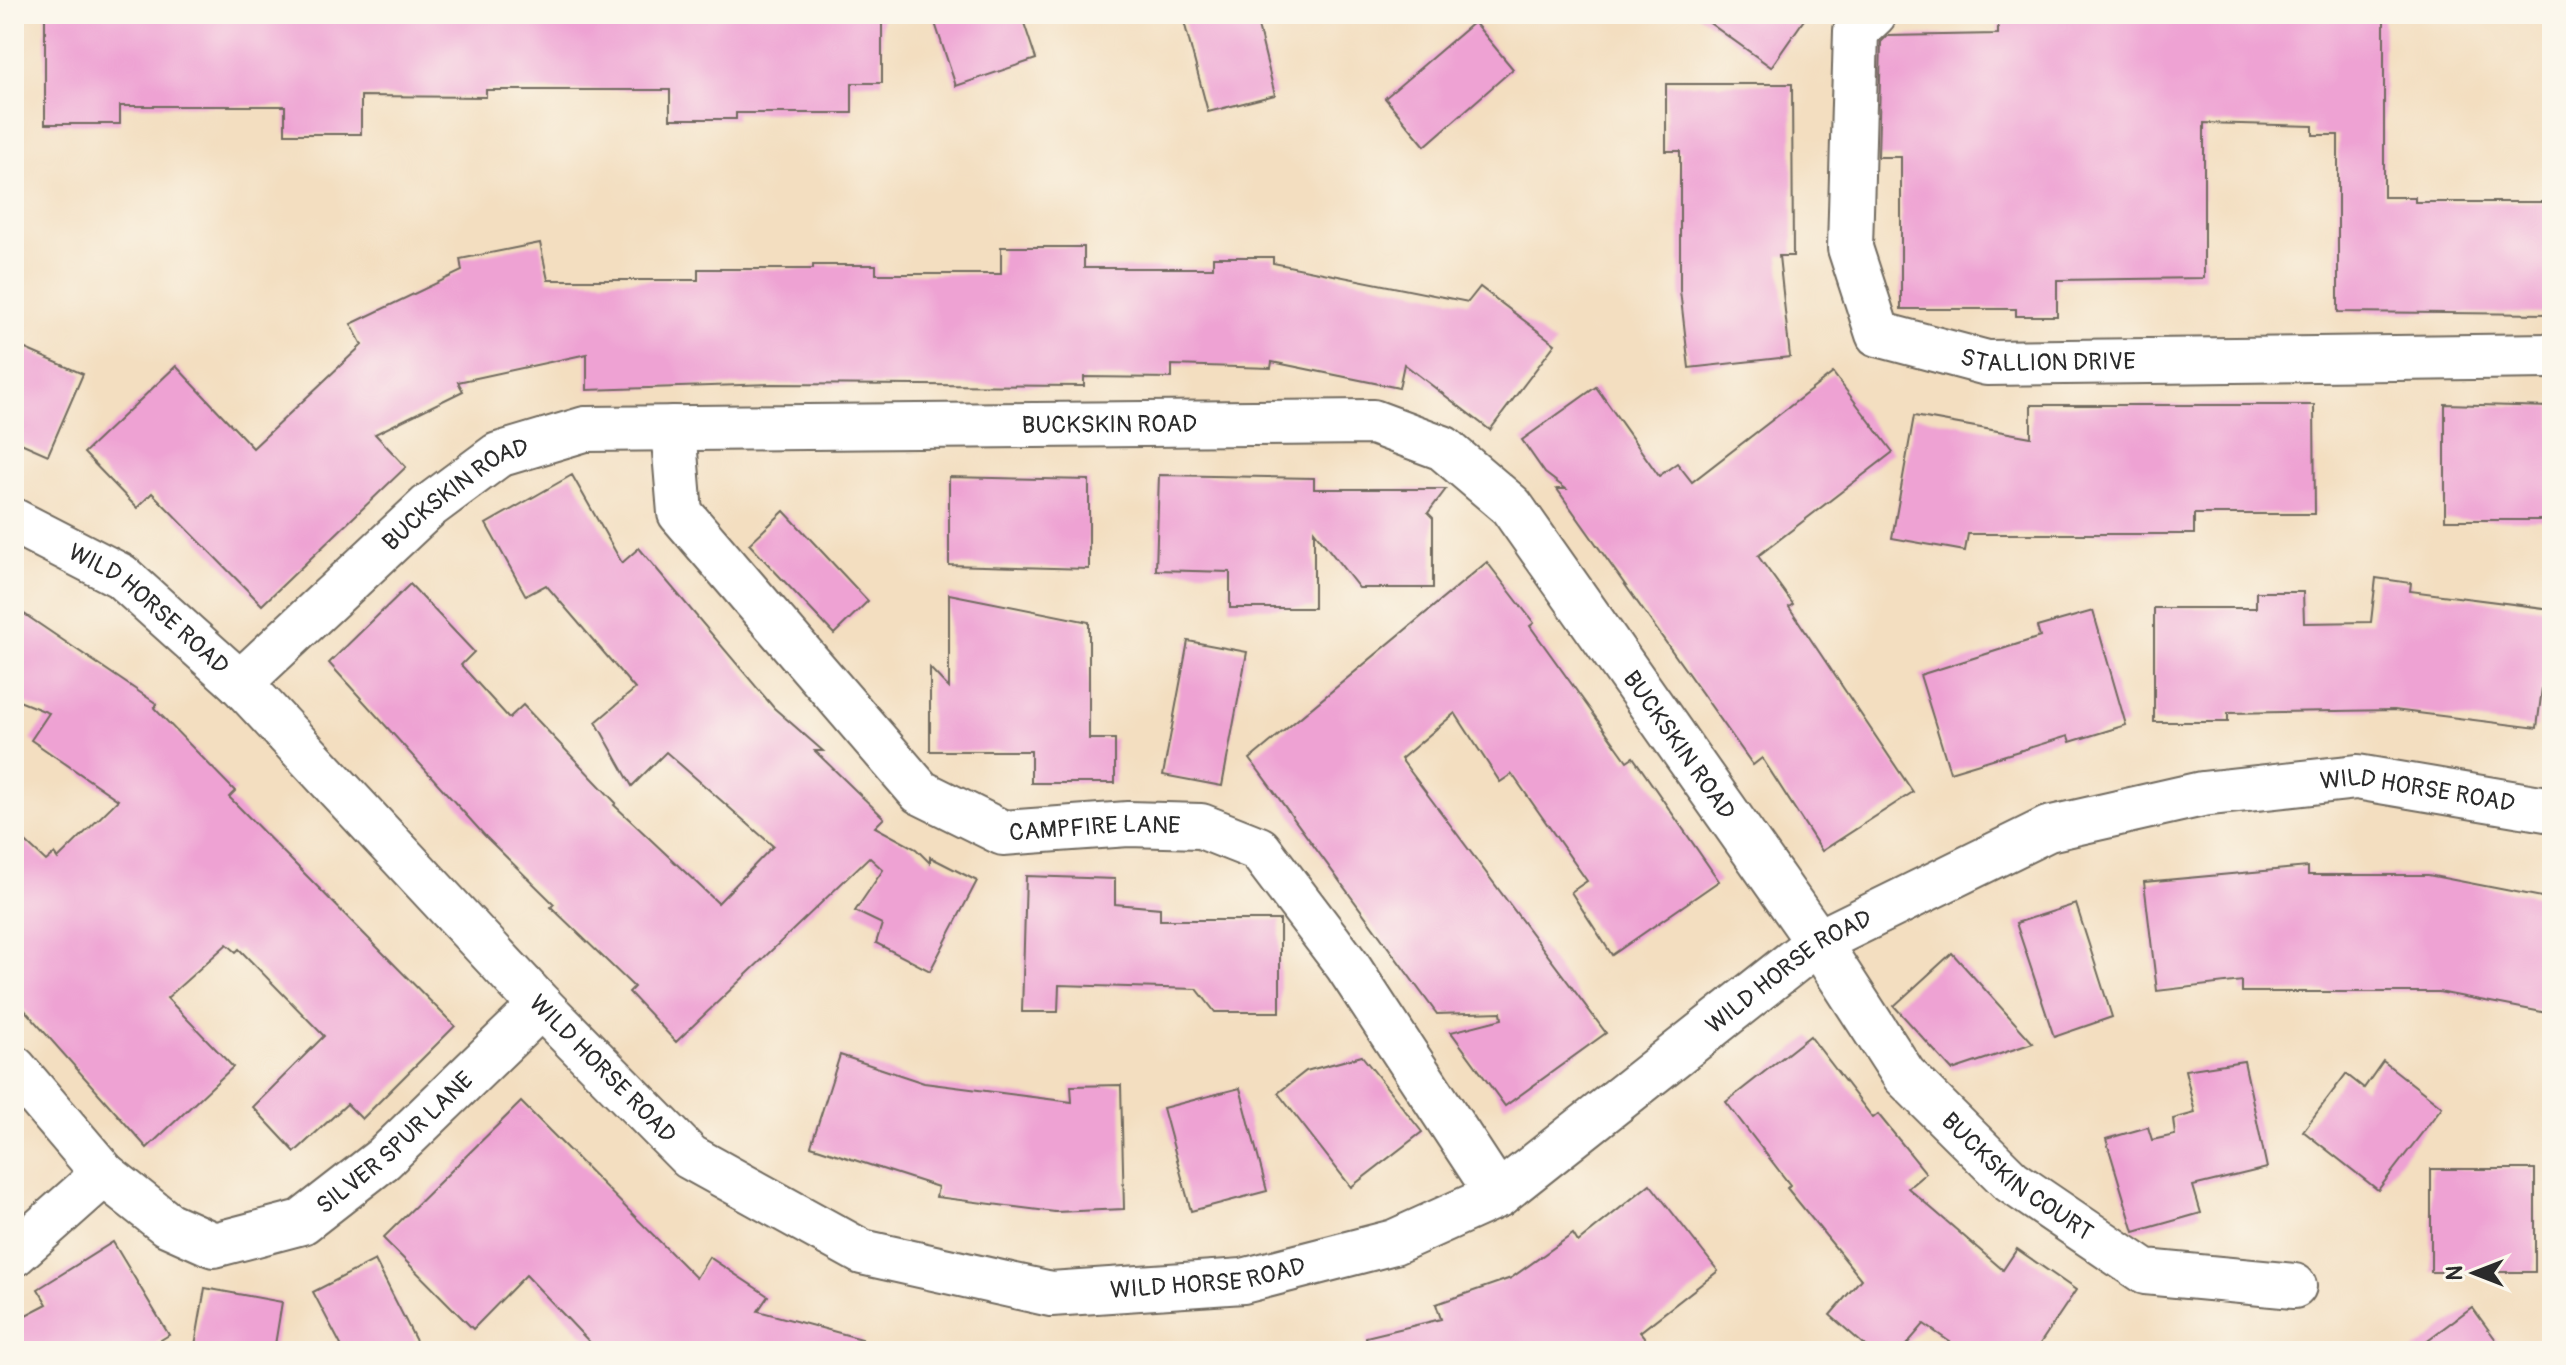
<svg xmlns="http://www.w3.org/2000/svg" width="2566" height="1365" font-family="Pangolin,sans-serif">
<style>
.building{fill:#eea2d3}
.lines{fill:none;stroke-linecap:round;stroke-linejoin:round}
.minor-casing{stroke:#716a5f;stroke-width:48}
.minor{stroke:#fff;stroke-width:44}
.labels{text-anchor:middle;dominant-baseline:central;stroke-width:7;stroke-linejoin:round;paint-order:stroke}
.street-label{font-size:24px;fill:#2b2b2b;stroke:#fbf7ec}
</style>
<rect width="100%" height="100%" fill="#fbf7ec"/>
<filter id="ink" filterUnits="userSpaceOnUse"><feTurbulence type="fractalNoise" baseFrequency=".0125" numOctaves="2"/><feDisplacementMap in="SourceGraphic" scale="16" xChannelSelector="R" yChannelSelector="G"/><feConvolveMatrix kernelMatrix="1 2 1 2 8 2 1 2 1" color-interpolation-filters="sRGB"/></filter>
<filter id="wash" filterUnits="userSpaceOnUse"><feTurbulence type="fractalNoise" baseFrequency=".006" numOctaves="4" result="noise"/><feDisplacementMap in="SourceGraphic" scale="32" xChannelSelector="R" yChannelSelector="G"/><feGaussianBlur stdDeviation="1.8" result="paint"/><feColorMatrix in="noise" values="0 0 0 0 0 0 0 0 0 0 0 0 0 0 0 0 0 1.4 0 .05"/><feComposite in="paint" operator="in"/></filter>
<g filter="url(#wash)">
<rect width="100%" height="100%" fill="#f3dec0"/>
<g id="blocks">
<g class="building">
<polygon points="45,14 882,14 882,83 852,83 852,113 736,113 736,119 670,119 670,90 486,90 486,97 361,96 361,134 285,134 285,106 120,106 120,124 45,124"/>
<polygon points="932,14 1021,14 1036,59 956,86"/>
<polygon points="1182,14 1255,14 1275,95 1208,112"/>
<polygon points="1697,14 1808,14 1771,67"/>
<polygon points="1998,14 2313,18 2313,14 2384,14 2384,197 2415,197 2415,202 2552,202 2552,314 2338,312 2338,135 2313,135 2313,126 2204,123 2204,278 2057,280 2057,316 2016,316 2016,309 1901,309 1901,157 1878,157 1881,42 1887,36 1998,34"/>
<polygon points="1474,22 1513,69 1425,146 1385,98"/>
<polygon points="1666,84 1792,84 1793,256 1779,256 1790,357 1689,368 1680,290 1680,151 1666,151"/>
<polygon points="540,243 548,280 698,280 698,269 813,269 813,265 876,265 876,274 1001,274 1001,247 1084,247 1084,268 1213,268 1213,257 1273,257 1273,263 1468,302 1480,287 1555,344 1490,430 1404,364 1399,388 1272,362 1271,368 1172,365 1172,378 1084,377 1084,386 772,384 587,390 587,354 458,382 463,391 375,434 406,467 262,605 152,493 137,508 84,453 176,366 253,448 362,345 351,324 462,271 460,259"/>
<polygon points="14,344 83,374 48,455 14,440"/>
<polygon points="1833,373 1893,452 1758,556 1793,604 1789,607 1913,792 1822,851 1762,758 1753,765 1557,489 1566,489 1545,473 1522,440 1596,387 1659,476 1677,463 1692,482"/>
<polygon points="2445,404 2552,407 2552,520 2445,520"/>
<polygon points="2031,405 2314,405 2315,514 2194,514 2194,534 1968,534 1965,551 1892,538 1914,416 2031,437"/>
<polygon points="572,475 622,563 639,548 774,708 823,751 815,751 884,818 875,827 916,849 930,863 930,857 977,881 930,971 876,943 882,924 855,911 883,870 869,857 676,1042 629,992 634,987 551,907 554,904 486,837 329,663 410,584 474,652 461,665 509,718 523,705 616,803 614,805 718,903 773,846 666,752 632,786 596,722 635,689 546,585 526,596 486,524"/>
<polygon points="1159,475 1314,478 1314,489 1446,489 1428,513 1433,518 1433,588 1359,588 1314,531 1314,608 1230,608 1230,572 1156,570"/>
<polygon points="949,477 1089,480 1089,569 949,565"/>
<polygon points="784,511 868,601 834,634 749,544"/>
<polygon points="1487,562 1534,623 1530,626 1627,761 1633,757 1719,881 1612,955 1571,892 1587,881 1512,774 1500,782 1455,713 1401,759 1606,1033 1505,1106 1451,1032 1502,1019 1501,1012 1437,1014 1250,759"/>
<polygon points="2376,578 2411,583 2410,591 2552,609 2537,728 2394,710 2228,713 2228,722 2154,722 2154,608 2256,608 2256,592 2303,592 2304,623 2371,622"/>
<polygon points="949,594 1089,622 1089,739 1115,739 1115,783 1031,783 1031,751 930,751 930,668 949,688"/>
<polygon points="14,607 157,704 154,708 235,791 229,797 455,1026 362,1119 347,1104 295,1152 253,1107 324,1036 239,949 236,952 227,944 167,998 233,1067 147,1148 14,998 14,831 46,861 54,854 58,859 118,800 31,740 49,713 14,699"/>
<polygon points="2093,611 2126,725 2070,742 2068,736 1950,772 1920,675 2040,637 2037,627"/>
<polygon points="1188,641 1247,652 1222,786 1163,775"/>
<polygon points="2308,867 2308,875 2428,875 2552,899 2552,1014 2439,992 2242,992 2242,981 2157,991 2144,882"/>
<polygon points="1026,876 1115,879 1115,904 1160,908 1160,920 1280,920 1280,1012 1215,1012 1197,989 1059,985 1058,1012 1022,1012"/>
<polygon points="2076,904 2112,1017 2054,1037 2016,923"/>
<polygon points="1952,953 2033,1043 1952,1070 1894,1006"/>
<polygon points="1810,1036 1873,1118 1878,1114 1926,1173 1908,1188 2003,1270 2017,1249 2076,1290 2035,1351 1963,1351 1924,1324 1901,1351 1871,1351 1830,1315 1861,1279 1787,1188 1790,1185 1726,1102"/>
<polygon points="840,1055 924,1083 1072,1102 1071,1086 1121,1085 1124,1209 1055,1212 936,1197 938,1187 811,1146"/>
<polygon points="1362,1056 1422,1132 1351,1187 1278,1093 1306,1071"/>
<polygon points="2244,1061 2267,1168 2193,1186 2201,1213 2134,1232 2106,1139 2148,1127 2152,1140 2175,1135 2173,1119 2195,1113 2185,1070"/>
<polygon points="2383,1061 2442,1107 2378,1190 2303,1131 2346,1074 2364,1088"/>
<polygon points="1240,1088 1267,1191 1191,1211 1163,1108"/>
<polygon points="521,1102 696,1278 709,1257 768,1296 758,1311 862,1339 860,1351 598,1351 526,1275 473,1329 383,1238"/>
<rect x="2431" y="1169" width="104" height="103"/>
<polygon points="1650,1184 1718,1271 1640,1332 1645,1338 1626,1351 1367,1351 1366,1337 1441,1319 1436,1304 1511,1278 1573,1234 1578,1242"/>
<polygon points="113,1242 169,1335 143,1351 14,1351 14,1321 47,1304 38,1289"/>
<polygon points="375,1260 421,1351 344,1351 313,1292"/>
<polygon points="205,1288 282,1302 274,1351 194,1351"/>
<polygon points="2472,1307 2504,1351 2413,1351"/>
</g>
</g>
</g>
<g filter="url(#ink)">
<use href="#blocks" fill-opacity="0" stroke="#716a5f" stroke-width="2"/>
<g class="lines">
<g class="minor-casing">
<g id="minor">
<path id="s1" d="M1874,14L1856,31L1850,248L1878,334L1987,363L2552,356"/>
<path id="s2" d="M673,428L680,513L920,792L1003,833L1128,824L1201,826L1259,849L1347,965L1498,1195"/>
<path id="s3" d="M14,521L121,576L240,683L541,1006L690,1157L862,1252L1051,1294L1243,1281L1394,1242L1498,1195L1818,942L2048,829L2202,794L2357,777L2552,810"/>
<path id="s4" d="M240,683L428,507L498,455L585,429L1373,422L1443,448L1511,506L1818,942L1904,1075L2011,1181L2145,1272L2294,1286"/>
<path id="s5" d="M14,1068L104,1174L167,1224L214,1245L302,1222L383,1159L541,1006"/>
<polyline points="14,1254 104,1174"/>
</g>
</g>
<use href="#minor" class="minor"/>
</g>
</g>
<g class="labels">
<g class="street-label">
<text stroke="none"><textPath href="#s1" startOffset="506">STALLION DRIVE</textPath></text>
<text stroke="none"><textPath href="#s4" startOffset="960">BUCKSKIN ROAD</textPath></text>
<text stroke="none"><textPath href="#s4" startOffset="288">BUCKSKIN ROAD</textPath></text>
<text stroke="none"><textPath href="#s3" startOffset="162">WILD HORSE ROAD</textPath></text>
<text stroke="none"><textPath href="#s4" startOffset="1680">BUCKSKIN ROAD</textPath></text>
<text stroke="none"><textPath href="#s3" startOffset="2826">WILD HORSE ROAD</textPath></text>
<text stroke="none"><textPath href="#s2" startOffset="638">CAMPFIRE LANE</textPath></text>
<text stroke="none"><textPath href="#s3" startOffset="2154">WILD HORSE ROAD</textPath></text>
<text stroke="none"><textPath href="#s3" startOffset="810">WILD HORSE ROAD</textPath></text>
<text stroke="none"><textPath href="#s5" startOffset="484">SILVER SPUR LANE</textPath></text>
<text stroke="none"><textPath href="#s4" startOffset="2232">BUCKSKIN COURT</textPath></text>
<text stroke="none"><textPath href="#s3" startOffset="1482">WILD HORSE ROAD</textPath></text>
</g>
</g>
<rect width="2566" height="1365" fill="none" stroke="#fbf7ec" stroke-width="48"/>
<g transform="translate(2474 1273) rotate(270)" stroke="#fbf7ec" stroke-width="6" paint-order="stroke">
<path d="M0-6L14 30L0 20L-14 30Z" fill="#2b2b2b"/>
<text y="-12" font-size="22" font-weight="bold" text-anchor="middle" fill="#2b2b2b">N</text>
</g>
</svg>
